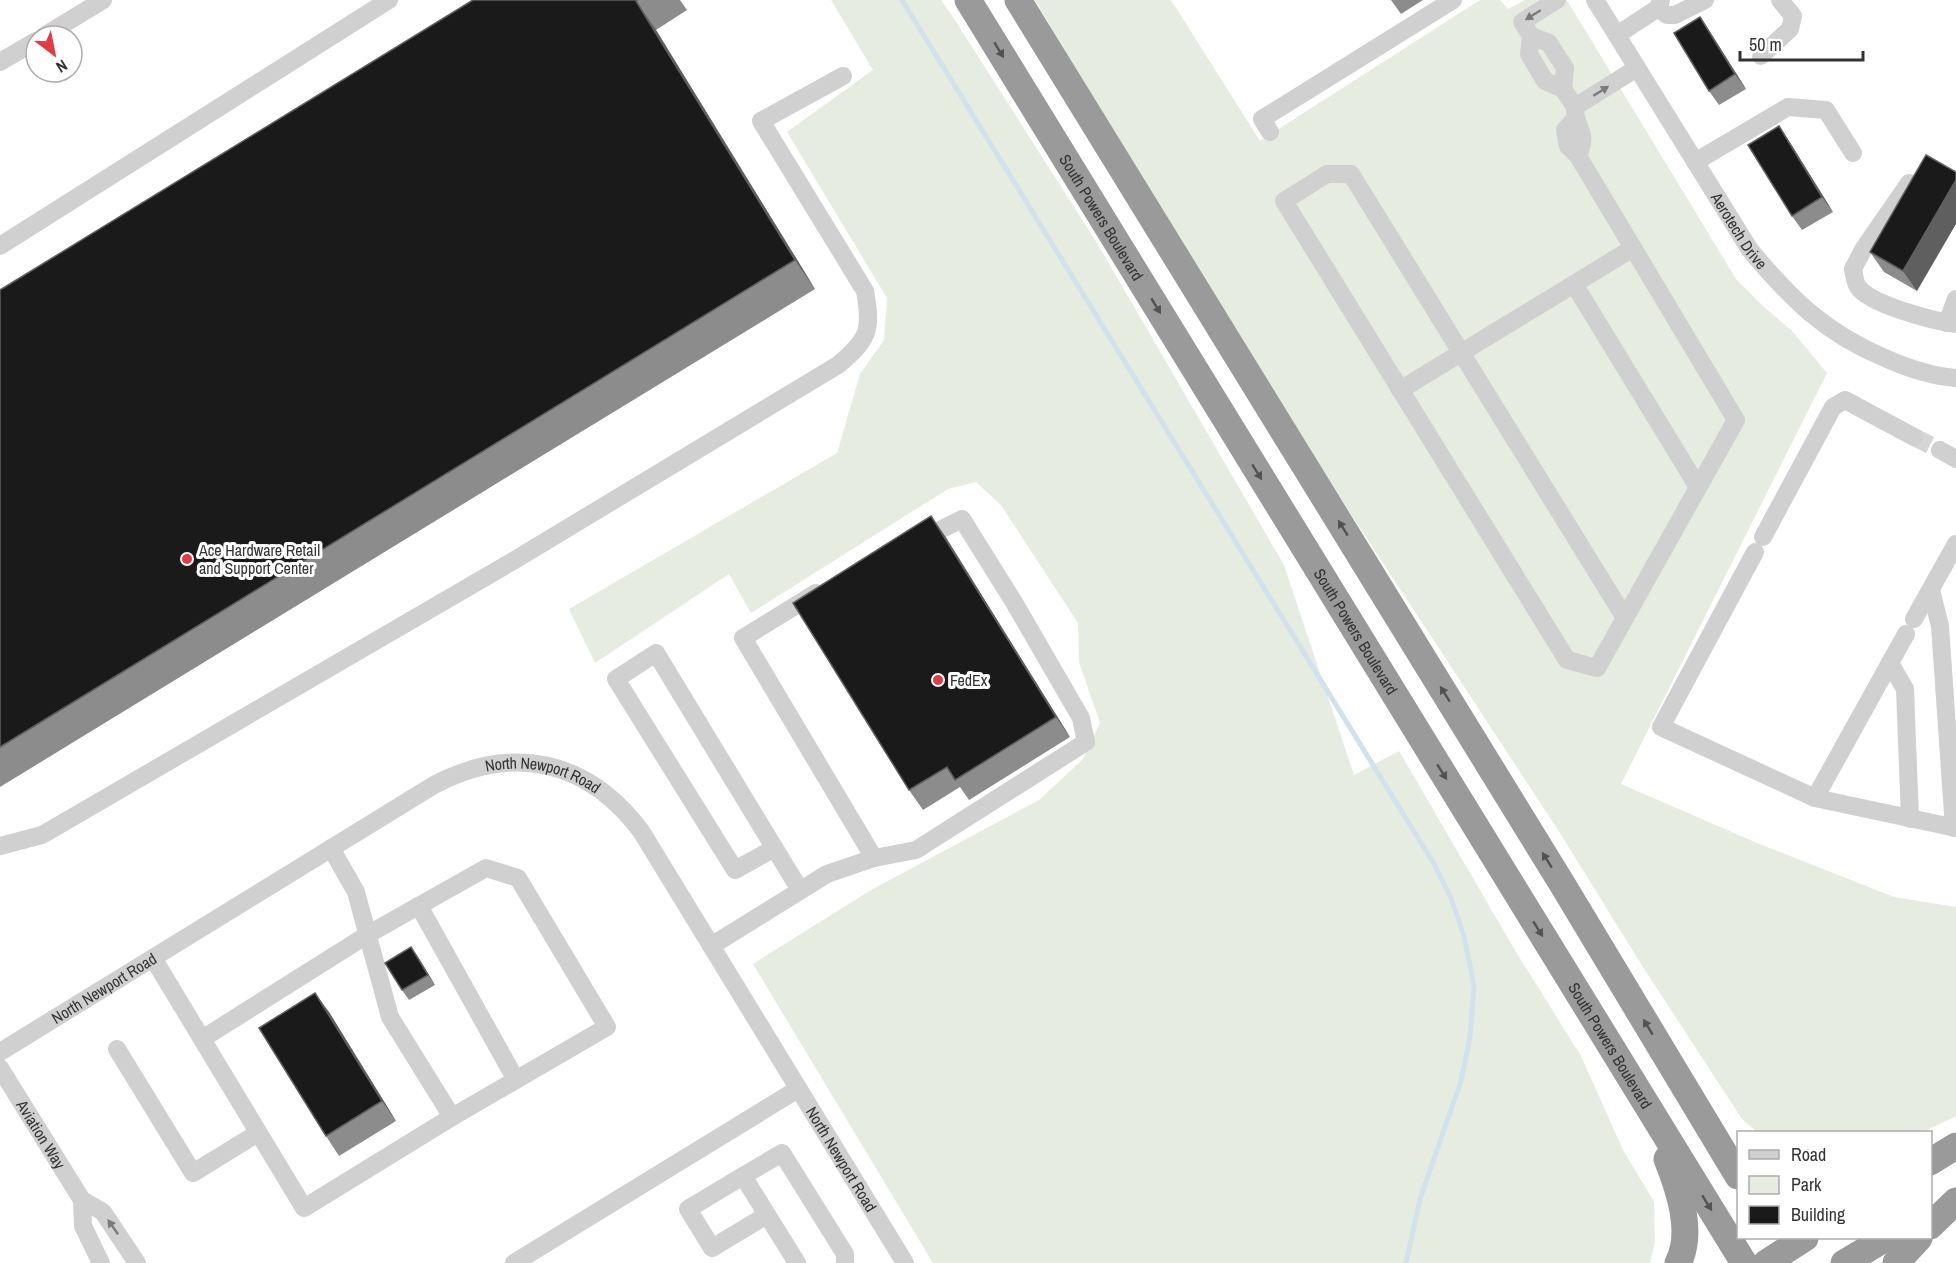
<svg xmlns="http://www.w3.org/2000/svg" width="1956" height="1263" font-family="'Archivo Narrow',sans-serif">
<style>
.green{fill:#e6ecdf}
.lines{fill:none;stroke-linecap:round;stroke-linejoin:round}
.stream{stroke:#cfe2ee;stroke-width:5}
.minor-tunnel{stroke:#d6d6d6;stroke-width:18;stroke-dasharray:18 9;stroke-linecap:butt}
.minor{stroke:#d0d0d0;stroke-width:18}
.highway{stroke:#9a9a9a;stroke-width:27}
.wall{fill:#8c8c8c}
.shaded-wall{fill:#5f5f5f}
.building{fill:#1a1a1a;stroke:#5f5f5f;stroke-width:1.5}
.oneway{fill:#7a7a7a}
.oneway2{fill:#525252}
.poi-dot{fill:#e63946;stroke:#fff;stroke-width:2}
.labels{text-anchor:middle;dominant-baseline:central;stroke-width:6;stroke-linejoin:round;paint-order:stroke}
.street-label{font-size:16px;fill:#333;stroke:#fff}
.poi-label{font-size:16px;fill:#333;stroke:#fff;text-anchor:start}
</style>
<rect width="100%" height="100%" fill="#fff"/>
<g class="green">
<polygon points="831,0 941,0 951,14 1097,243 1284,565 1354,775 1399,751 1516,952 1581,1056 1623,1150 1654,1202 1655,1242 1650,1263 933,1263 753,964 871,890 1039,800 1083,759 1100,723 1079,662 1078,623 1001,505 976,482 948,489 751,613 729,574 595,663 569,609 837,453 860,374 884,340 887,298 787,132 873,70"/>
<polygon points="1035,0 1171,0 1260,141 1480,0 1500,0 1508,9 1525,0 1565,0 1568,2 1736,279 1764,307 1793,332 1827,373 1621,784 1757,843 1894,897 1956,907 1956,1116 1923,1132 1757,1132 1742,1119 1643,967 1558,830 1349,511 1206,286"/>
</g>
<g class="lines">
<polyline class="stream" points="902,0 1434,864 1451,898 1464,936 1474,986 1470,1037 1461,1081 1420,1199 1406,1263"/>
<polyline class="minor-tunnel" points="1914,437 1940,450"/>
<g class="minor">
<polyline points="1557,0 1522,22 1531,36 1529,54 1545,81 1563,89 1575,107 1637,68"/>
<path id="s1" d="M1595,0L1750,250C1791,299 1825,333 1885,358C1907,368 1932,376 1956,378"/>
<polyline points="1658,8 1667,15 1675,15 1705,0"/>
<polyline points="1617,35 1658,8 1661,0"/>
<polyline points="44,36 103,0"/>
<polyline points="1531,36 1549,43 1565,68 1563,89"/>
<polyline points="1761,56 1790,29 1793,16 1780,0"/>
<polyline points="0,62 36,41"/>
<path d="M1574,120L1565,130L1568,146L1578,156C1590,128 1574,131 1575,107"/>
<polyline points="1270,132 1262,119 1453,0"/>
<polyline points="1578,156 1736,420 1597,668 1567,660 1284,201 1327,174 1351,174 1625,618"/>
<polyline points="1695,162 1788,107 1826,110 1853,153"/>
<path d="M1909,183L1864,248L1853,269C1854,274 1855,283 1858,287C1871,305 1934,321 1956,324"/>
<polyline points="0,246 389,0"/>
<polyline points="1574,284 1698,487"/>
<polyline points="1947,323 1956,299"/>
<polyline points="1400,390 1633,248"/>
<polyline points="1940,450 1956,459"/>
<polyline points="1763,537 1833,407 1845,400 1914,437"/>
<polyline points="1755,552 1661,727 1815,798 1906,634"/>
<polyline points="1931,590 1940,626 1954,828"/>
<polyline points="816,593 743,638 874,858"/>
<polyline points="1914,619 1956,544"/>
<polyline points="1890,663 1905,689 1910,819"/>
<polyline points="1815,798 1956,828"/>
<path d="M0,846L42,835L513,561L838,365C869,339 872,330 865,291L761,121L843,76"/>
<polyline points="773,849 735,870 616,679 656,653 800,890"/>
<polyline points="419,906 516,1080"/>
<polyline points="711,946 827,874 874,858 916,850 1086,742 1081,718 1015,604 962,519 920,540"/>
<polyline points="153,958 304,1208 452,1117 390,1017 356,892 331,848"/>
<polyline points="202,1039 367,935 486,868 518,878 607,1027 452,1117"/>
<polyline points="117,1049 193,1173 258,1133"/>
<path id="s2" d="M0,1052L434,785C512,744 587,759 641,831L905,1263"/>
<path id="s3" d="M0,1068L82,1200L103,1212L137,1263"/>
<polyline points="743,1176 782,1153 845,1254 845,1263"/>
<polyline points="82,1200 83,1226 101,1263"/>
<polyline points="767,1215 712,1248 688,1209 743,1176 797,1263"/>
<polyline points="514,1263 798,1089"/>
</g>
<g class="highway">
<path id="s4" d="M968,0L1744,1263"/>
<polyline points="1018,0 1564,887 1738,1176"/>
<path d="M1667,1159C1679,1189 1694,1233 1678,1263"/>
<polyline points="1930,1162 1956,1146"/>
<polyline points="1930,1226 1956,1201"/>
<polyline points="1766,1263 1805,1238"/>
<polyline points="1844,1263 1886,1238"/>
<polyline points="1896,1263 1919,1238"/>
</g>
</g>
<g class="wall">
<polygon points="473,0 680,0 687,10 656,30 815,289 0,787 0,290"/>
<polygon points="1391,0 1423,0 1401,14"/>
<polygon points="1700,17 1710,32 1746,89 1719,105 1709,91"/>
<polygon points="1789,141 1833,212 1802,230 1792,216"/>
<polygon points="1926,155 1917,291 1884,272 1870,252"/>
<polygon points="945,536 1070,737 969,800 960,787 923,810 909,790"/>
<polygon points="418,957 435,985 409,1000 402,990"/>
<polygon points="329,1012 396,1121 339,1156 326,1136"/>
</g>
<g class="shaded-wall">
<polygon points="636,1 656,30 815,289 795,260"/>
<polygon points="1700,17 1710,32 1746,89 1735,74"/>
<polygon points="1779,126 1789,141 1833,212 1822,197"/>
<polygon points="1956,180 1956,224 1917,291 1903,271"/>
<polygon points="931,516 945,536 1070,737 1056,717"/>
<polygon points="411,947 418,957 435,985 428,975"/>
<polygon points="315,993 329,1012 396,1121 382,1101"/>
</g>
<g class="building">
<polygon points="473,0 637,0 636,1 795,260 0,747 0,290"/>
<polygon points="1700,17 1735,74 1709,91 1674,33"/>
<polygon points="1779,126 1822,197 1792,216 1748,145"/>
<polygon points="1926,155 1956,172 1956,180 1903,271 1870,252"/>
<polygon points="931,516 1056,717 955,780 947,767 909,790 793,603"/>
<polygon points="411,947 428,975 402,990 385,963"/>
<polygon points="315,993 382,1101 326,1136 259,1028"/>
</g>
<defs><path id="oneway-solid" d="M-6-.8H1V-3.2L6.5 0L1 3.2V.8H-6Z" transform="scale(1.5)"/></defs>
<g class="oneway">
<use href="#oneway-solid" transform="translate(1533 15) rotate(148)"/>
<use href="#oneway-solid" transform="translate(1601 91) rotate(-32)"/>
<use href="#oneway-solid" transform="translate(113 1227) rotate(-125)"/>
</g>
<g class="oneway2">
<use href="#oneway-solid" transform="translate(999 50) rotate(59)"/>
<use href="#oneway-solid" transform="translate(1156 306) rotate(59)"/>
<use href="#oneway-solid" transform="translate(1257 472) rotate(58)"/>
<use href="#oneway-solid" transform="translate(1343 528) rotate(-122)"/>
<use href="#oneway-solid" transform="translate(1445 694) rotate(-122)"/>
<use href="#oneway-solid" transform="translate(1442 772) rotate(58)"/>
<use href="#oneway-solid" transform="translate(1547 860) rotate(-122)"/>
<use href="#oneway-solid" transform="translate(1538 929) rotate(58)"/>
<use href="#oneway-solid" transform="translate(1648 1027) rotate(-121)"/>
<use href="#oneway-solid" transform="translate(1707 1203) rotate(58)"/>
</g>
<g class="poi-dot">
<circle cx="187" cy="559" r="6"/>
<circle cx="938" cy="680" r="6"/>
</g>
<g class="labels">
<g class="street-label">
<text stroke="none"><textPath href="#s4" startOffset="255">South Powers Boulevard</textPath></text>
<text stroke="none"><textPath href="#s1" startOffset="272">Aerotech Drive</textPath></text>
<text stroke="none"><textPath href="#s4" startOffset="741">South Powers Boulevard</textPath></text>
<text stroke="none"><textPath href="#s2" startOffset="624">North Newport Road</textPath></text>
<text stroke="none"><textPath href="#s2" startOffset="122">North Newport Road</textPath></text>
<text stroke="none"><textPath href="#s4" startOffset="1227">South Powers Boulevard</textPath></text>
<text stroke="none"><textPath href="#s3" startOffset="78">Aviation Way</textPath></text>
<text stroke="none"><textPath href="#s2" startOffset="1128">North Newport Road</textPath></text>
</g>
<g class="poi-label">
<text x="199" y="550">Ace Hardware Retail<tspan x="199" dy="18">and Support Center</tspan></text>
<text x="950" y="680">FedEx</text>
</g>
</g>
<rect x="1737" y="1131" width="195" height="108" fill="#ffffff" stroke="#adadad" stroke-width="1.5"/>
<rect x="1749" y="1150" width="30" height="9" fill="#d0d0d0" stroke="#adadad" stroke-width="1.5"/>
<text x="1791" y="1161" font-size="18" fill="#333333">Road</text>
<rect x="1749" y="1176" width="30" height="18" fill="#e6ecdf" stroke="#adadad" stroke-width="1.5"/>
<text x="1791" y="1191" font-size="18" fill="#333333">Park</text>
<rect x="1749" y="1206" width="30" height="18" fill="#1a1a1a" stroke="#adadad" stroke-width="1.5"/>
<text x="1791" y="1221" font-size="18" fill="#333333">Building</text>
<g transform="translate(54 54) rotate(148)"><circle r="28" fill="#ffffff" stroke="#adadad" stroke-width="1.5"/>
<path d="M0-4.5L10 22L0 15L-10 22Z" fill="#e63946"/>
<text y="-9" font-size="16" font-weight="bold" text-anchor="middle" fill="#333333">N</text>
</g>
<path d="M1740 51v9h123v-9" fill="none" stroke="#333333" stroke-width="3"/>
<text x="1749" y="51" font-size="18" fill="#333333" stroke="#ffffff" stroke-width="4.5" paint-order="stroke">50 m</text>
</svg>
